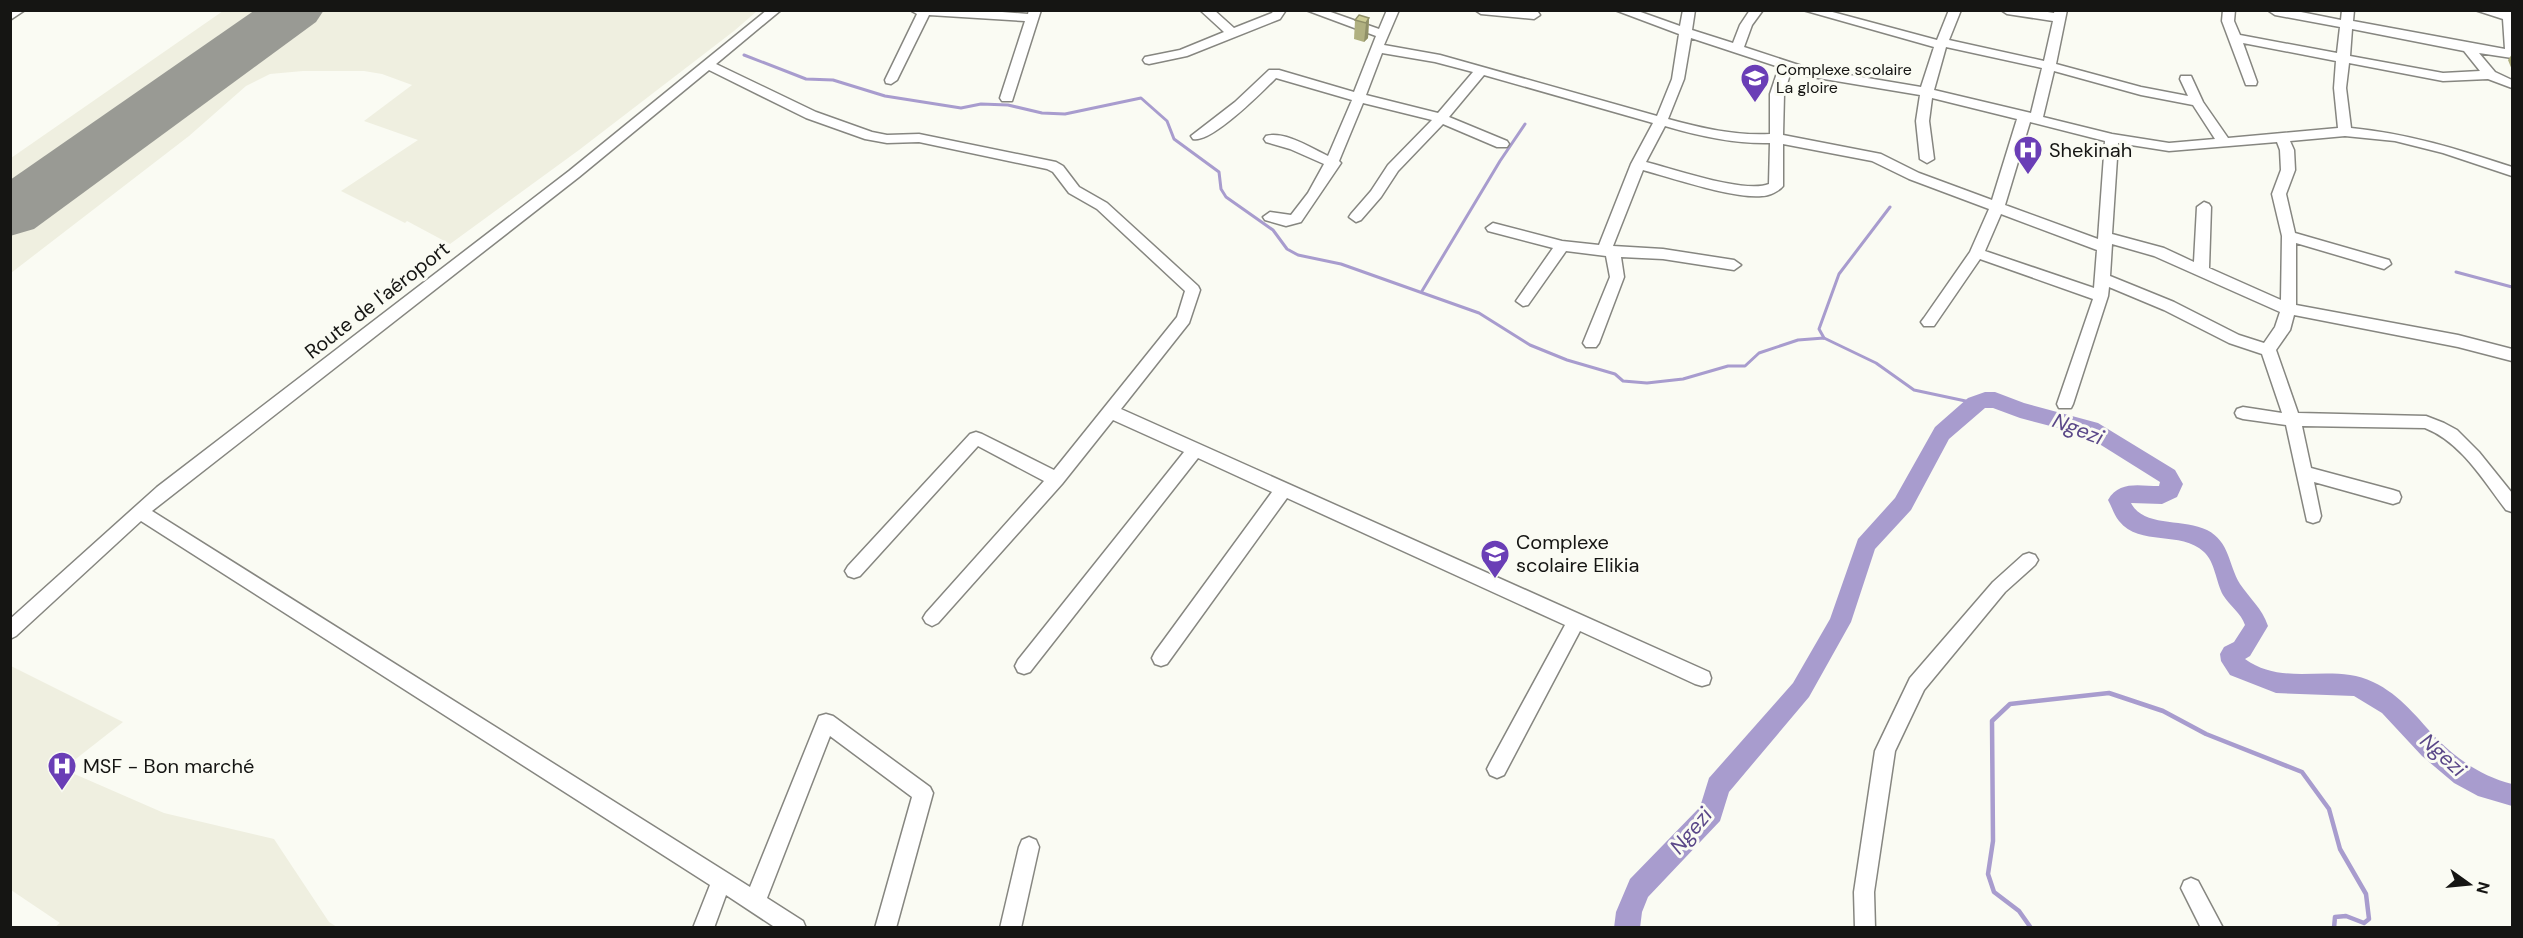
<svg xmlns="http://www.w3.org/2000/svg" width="2523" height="938" font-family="'DM Sans',sans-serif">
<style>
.built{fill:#efefe0}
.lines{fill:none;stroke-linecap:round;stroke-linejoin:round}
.stream-far1{stroke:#a89cce;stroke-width:3}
.stream{stroke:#a89cce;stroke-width:4.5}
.river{fill:#a89cce;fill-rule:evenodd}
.runway{fill:#999a94;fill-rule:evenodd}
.minor-casing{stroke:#868680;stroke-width:3}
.minor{fill:#fff;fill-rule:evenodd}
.wall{fill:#b0b080}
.shaded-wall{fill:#909068}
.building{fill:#cdcd95;stroke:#909068;stroke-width:1.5}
.labels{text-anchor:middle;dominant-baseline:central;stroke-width:6;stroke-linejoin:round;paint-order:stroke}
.far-poi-label{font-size:16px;fill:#151513;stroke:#fafbf3;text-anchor:start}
.poi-label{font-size:20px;fill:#151513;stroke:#fafbf3;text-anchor:start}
.street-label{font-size:20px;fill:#151513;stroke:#fafbf3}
.water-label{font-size:21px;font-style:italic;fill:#5a4788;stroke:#fafbf3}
</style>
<rect width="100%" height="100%" fill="#fafbf3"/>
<g class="built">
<polygon points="223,11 223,10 757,11 734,31 579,150 450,244 407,221 405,223 341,191 418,140 364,121 412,85 382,74 364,71 303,71 270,74 246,86 189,136 11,273 11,158"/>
<polygon points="11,666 123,722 63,769 164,813 274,839 329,922 337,927 55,927 60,923 11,890"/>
</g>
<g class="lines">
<g class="stream-far1">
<polyline points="744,55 806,79 833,80 885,96 961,108 981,104 1008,105 1042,113 1065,114 1141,98 1167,121 1174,139 1219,172 1221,189 1226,197 1273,230 1287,249 1298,255 1341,264 1479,313 1530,345 1567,360 1615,374 1623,381 1647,383 1683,379 1728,366 1745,366 1759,353 1798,340 1824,338 1876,363 1914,390 1975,403"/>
<polyline points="2456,272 2512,287"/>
<polyline points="1422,291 1500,161 1525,124"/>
<polyline points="1824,338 1819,329 1839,274 1890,207"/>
</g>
<polyline class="stream" points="2031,928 2019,911 1994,892 1988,874 1993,841 1992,721 2010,704 2109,693 2163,711 2206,734 2302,772 2329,809 2340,849 2366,894 2369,919 2364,923 2346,916 2335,917 2334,928"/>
<path class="river" d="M1985,392H1995L2024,403L2098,423L2175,470L2183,484L2177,497L2162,504L2131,503C2144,528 2183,518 2207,530C2230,542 2228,564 2240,584C2250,599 2262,608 2268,626L2250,656L2245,659C2285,688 2331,662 2373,682C2401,695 2418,719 2438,740C2459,761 2484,777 2512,784V806L2478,796L2454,783L2422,756L2382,713L2354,696L2276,693L2230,675L2221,661L2220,654L2224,647L2234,642L2245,625C2241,613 2230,606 2223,595C2216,582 2215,562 2204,552C2181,530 2140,547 2119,521C2114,515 2112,507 2108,500C2119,480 2140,486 2159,486L2160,482L2085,435L2020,418L1993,408H1985L1949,439L1911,510L1875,549L1851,622L1809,697L1729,792L1720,821L1648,897L1642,912L1640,928H1614L1616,912L1630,879L1700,807L1709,778L1793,683L1830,619L1858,539L1895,498L1935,427L1968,398Z"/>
<polygon class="runway" points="255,10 324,10 316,22 34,229 10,236 10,180"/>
<g class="minor-casing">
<g id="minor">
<polygon points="10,10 25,10 10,20"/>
<polygon points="767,10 781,10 716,64 816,112 872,132 887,135 919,134 1056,162 1063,166 1079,187 1107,203 1198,286 1200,290 1189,323 1121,409 1709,672 1711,678 1709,684 1702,686 1695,684 1580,631 1504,775 1497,778 1490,775 1487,769 1490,763 1565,625 1287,498 1167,664 1161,666 1155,664 1152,658 1155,652 1272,492 1198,458 1030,672 1024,674 1018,672 1015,666 1018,660 1184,452 1113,420 1062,484 938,623 932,626 926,623 923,618 926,613 1044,481 978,446 860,576 854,578 848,576 845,571 848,566 970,434 976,432 982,434 1054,470 1177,317 1185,291 1097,209 1069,193 1053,172 1047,169 919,142 887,143 865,139 806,118 709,70 579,177 152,511 750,887 819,716 826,714 833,716 930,787 933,793 896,928 875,928 912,797 830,736 767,898 803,921 806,928 776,928 726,895 714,928 693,928 710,885 141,521 16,636 10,639 10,619 157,487 569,171"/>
<polygon points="910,10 977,10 1028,14 1029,10 1041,10 1012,101 1002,101 1000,98 1025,21 929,15 897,80 891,84 886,83 885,80 917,14"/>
<polygon points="1200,10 1214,10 1234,28 1272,13 1274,10 1286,10 1280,19 1187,56 1149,64 1145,63 1143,60 1145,57 1180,50 1224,32"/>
<path d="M1306,10H1325L1379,29L1387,10H1399L1384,45L1440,55L1657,116L1672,79L1679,34L1615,10H1635L1680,26L1683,10H1695L1692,30L1733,43L1740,25L1750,10H1763L1752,25L1744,47L1808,68L1921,87L1934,47L1803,10H1825L1937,40L1949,10H1961L1949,40L2044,61L2053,21L2007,14L2001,10H2035L2054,13L2055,10H2067L2056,64L2141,87L2188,96L2180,79L2181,76H2191L2203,102L2228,138L2338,128L2334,88L2336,61L2243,43L2257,82L2256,85H2246L2222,21L2223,10H2235L2234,21L2240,35L2337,53L2340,27L2275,15L2269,11L2291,10L2341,20L2342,10H2354L2353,21L2505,49L2503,19L2475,10H2512V58L2479,53L2495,72L2512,80V88L2488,79L2443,81L2349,63L2346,88L2351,128C2410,134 2457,149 2512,167V176L2443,153L2395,141L2345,136L2290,141L2294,150L2295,170L2286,194L2295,233L2389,260L2391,264L2384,269L2296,243V305L2458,335L2512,349V361L2458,347L2294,315L2290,330L2276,350L2298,413L2426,416L2444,423L2457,430L2479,452L2512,493V512L2506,510C2483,480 2461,442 2425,428L2302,426L2311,468L2393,490L2399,492L2401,497L2399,502L2393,504L2314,482L2321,516L2319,521L2313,523L2307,521L2286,425L2243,419L2237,417L2235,413L2237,409L2243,407L2282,413L2262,354L2229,343L2164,310L2109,287L2108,296L2073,404L2071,408H2059L2057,404L2093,299L1980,259L1934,326H1924L1921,322L1924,318L1970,252L1989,209L1909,179L1872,161L1783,144V186C1779,191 1769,196 1762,196C1734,199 1672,178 1643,170L1613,246L1663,249L1734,260L1741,265L1734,270L1663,259L1621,257L1624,277L1599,343L1596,347H1586L1583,343L1610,277L1606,256L1566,251L1528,305L1523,306L1516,301L1553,248L1488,231L1486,228L1493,223L1562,241L1599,245L1631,164L1653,123L1484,75L1449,117L1507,141L1509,144L1507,147H1497L1443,124L1398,171L1381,197L1361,220L1356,222L1349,217L1351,214L1371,191L1388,165L1432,120L1363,103L1339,161L1341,163L1301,222L1286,226L1265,220L1263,217L1270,212L1291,215L1308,193L1324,164L1290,149L1266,142L1264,139L1266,136C1285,131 1311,148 1328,156L1352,100L1276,78C1263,91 1211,144 1193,139L1191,136L1235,102L1269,70H1279L1354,92L1376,36ZM2352,29L2464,51L2480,71L2443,73L2350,56ZM1691,38L1779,67L1770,94V134C1736,136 1701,128 1668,119L1684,79ZM1946,47L2042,68L2031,113L1934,90ZM1382,53L1435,62L1473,72L1438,113L1366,95ZM1791,71L1806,76L1920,95L1916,121L1920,159L1927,163L1934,159L1929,121L1932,98L2017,119L1992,200L1919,173L1881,154L1783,135L1784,94ZM2054,71L2141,95L2193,105L2215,139L2169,143L2112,134L2043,117ZM2030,122L2105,141L2098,239L2005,205ZM1665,126C1699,136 1734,144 1770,143L1769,184C1745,194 1674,169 1646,162ZM2277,142L2280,150L2281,170L2272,194L2282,236L2281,300L2209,268L2211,207L2209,204L2204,202L2197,207L2194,262L2164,248L2112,234L2118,143L2169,151ZM2001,214L2097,250L2094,288L1985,251ZM2112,244L2154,256L2280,312L2275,327L2264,343L2239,335L2174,302L2110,276Z"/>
<polygon points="1475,10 1538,12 1540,15 1534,19 1481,14"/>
<polygon points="2029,553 2035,555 2038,560 2035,565 2005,592 1924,690 1895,751 1874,892 1875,928 1855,928 1854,892 1875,751 1910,678 1993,582 2023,555"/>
<polygon points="1029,837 1036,840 1039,847 1021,928 1000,928 1019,847 1022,840"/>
<polygon points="2191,878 2198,881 2223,928 2201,928 2181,888 2184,881"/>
</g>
</g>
<use href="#minor" class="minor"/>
</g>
<g class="wall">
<polygon points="1369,18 1368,38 1364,42 1354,39 1355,20"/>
<polygon points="2512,54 2512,70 2508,60"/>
</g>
<polygon class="shaded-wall" points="1369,18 1368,38 1364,42 1366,23"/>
<polygon class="building" points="1359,15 1369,18 1366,23 1355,20"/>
<defs>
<g id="school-pin" transform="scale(1.5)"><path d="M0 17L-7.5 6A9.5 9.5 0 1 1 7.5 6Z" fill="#6a3eb6" stroke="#fafbf3"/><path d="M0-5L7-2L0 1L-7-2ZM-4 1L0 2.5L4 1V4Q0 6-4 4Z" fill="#fff"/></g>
<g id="hospital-pin" transform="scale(1.5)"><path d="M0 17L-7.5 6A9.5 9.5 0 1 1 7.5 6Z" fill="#6a3eb6" stroke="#fafbf3"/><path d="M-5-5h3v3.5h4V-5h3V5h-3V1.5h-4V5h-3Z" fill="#fff"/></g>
</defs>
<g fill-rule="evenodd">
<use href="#school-pin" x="1755" y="78"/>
<use href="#hospital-pin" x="2028" y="150"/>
<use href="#school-pin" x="1495" y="554"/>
<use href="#hospital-pin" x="62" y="766"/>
</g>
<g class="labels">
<g class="far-poi-label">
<text x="1776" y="69">Complexe scolaire<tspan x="1776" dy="18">La gloire</tspan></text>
</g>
<g class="poi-label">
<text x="2049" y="150">Shekinah</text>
<text x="1516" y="542">Complexe<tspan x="1516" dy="23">scolaire Elikia</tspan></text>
<text x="83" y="766">MSF - Bon marché</text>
</g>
<g class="street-label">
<text transform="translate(377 300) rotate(-38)">Route de l'aéroport</text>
</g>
<g class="water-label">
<text transform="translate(2078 429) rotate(21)">Ngezi</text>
<text transform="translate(2443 755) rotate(42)">Ngezi</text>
<text transform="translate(1691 831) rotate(-50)">Ngezi</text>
</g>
</g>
<rect width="2523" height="938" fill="none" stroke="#151513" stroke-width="24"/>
<g transform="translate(2469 884) rotate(105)" stroke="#fafbf3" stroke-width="4.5" paint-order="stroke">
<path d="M0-4.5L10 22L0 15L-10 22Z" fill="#151513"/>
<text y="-9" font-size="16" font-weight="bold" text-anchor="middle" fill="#151513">N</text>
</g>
</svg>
